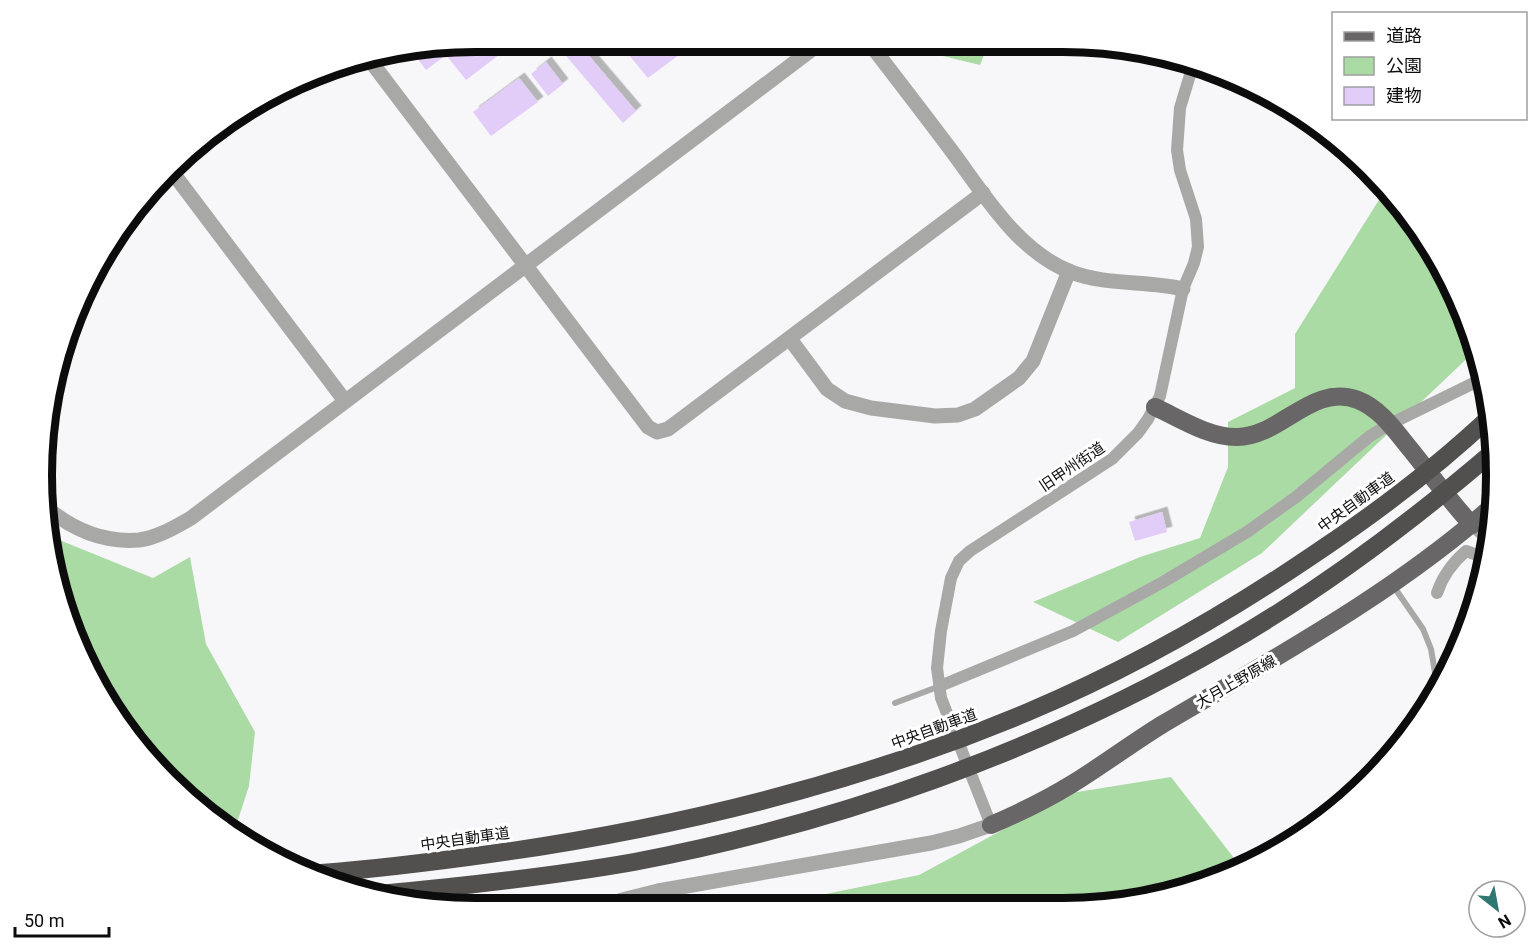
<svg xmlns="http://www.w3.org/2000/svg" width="1539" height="951" font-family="Roboto,'Noto Sans JP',sans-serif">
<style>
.green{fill:#abdba5}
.building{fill:#e2ccf8;filter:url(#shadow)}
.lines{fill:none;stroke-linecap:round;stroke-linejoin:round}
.service{stroke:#a8a8a7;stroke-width:6}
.minor{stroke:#a8a8a7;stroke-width:12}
.tertiary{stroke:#a8a8a7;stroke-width:15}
.primary{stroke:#686666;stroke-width:18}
.motorway{stroke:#51504f;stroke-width:18}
.labels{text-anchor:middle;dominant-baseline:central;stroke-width:6;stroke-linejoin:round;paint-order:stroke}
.street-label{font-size:15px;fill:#0c0c0c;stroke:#fff}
.rim{fill:none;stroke:#0c0c0c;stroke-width:8}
</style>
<defs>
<filter id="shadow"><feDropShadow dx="5.5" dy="-5.5" stdDeviation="0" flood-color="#0004"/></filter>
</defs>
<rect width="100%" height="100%" fill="#f7f7f9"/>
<g class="green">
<polygon points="893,44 988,45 980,65"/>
<polygon points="1387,187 1439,258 1474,336 1477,349 1262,553 1118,642 1033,602 1140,557 1200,538 1228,467 1228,422 1295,388 1295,334"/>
<polygon points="52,537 153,578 190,557 206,644 255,732 249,786 234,832 212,820 115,717 65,615"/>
<polygon points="1171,777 1241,867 1176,894 1092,908 762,907 919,875 1071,793"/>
</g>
<g class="building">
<polygon points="476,42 516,42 466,80 446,55 426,70 417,58 429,50"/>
<polygon points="558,42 578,43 636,111 623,123 556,44"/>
<polygon points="619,43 695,43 648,78"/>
<polygon points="546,62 563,84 548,96 531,74"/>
<polygon points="519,78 538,102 491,136 473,112"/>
<polygon points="1162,512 1167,532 1135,541 1129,522"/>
</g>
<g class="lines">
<g class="service">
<polyline points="1392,584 1423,629 1431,649 1438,690"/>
<polyline points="895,703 940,686"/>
</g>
<g class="minor">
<polyline points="1472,525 1490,542"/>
<path d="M1437,593C1443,575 1452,563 1466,551L1483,557H1487"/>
<polyline points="940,686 1073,631 1163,582 1247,532 1296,497 1370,436 1390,424 1484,378"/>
<polyline points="991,825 941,698 937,668 941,631 951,578 959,561 970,551 1112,459 1138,433 1148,419 1160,396 1183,289 1194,263 1198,247 1196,219 1180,170 1177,150 1180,108 1193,65"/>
</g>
<g class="tertiary">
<path d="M870,44C897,79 924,114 951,150C984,194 1017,251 1071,272C1107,286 1146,280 1183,289"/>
<polyline points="369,59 648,427 657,432 668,429 983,193"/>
<polyline points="173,173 345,401"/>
<polyline points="790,339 827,389 845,401 871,408 935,416 958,415 975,409 1019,378 1033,361 1069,271"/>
<path d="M48,509C74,530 104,543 139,540C157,538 175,527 191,518L819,44"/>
<polyline points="606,906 622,900 658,891 931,843 959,836 991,825"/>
</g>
<g class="primary">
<path d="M1155,407C1179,418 1208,437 1236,437C1280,438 1312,382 1358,400C1381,409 1396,432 1411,450C1431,475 1450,501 1472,525"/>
<path d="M991,825C1019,813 1046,800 1072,784C1103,765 1132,743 1163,724C1278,656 1396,592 1496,503"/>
</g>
<g class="motorway">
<path d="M306,874C361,871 415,864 468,857C660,832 849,787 1028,712C1128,670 1223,616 1313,555C1376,513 1437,467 1492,415"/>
<path d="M378,894C464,886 549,877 634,862C840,823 1043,750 1225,645C1321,590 1410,523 1494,451"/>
</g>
</g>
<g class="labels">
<g class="street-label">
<text transform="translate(1072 467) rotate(-34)">旧甲州街道</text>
<text transform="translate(1356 502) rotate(-36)">中央自動車道</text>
<text transform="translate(1236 682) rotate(-30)">大月上野原線</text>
<text transform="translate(934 729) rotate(-20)">中央自動車道</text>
<text transform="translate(465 839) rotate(-8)">中央自動車道</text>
</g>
</g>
<path d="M0 0H1539V951H0ZM475 52H1063A423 423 0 0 1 1486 475V475A423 423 0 0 1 1063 898H475A423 423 0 0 1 52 475V475A423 423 0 0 1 475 52Z" fill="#fff" fill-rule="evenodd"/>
<path class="rim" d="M475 52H1063A423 423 0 0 1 1486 475V475A423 423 0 0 1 1063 898H475A423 423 0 0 1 52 475V475A423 423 0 0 1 475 52Z"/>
<rect x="1332" y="12" width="195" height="108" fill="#ffffff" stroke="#9e9e9e" stroke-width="1.5"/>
<rect x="1344" y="32" width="30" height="9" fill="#686666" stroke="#9e9e9e" stroke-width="1.5"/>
<text x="1386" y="42" font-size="18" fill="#0c0c0c">道路</text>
<rect x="1344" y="57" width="30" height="18" fill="#abdba5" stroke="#9e9e9e" stroke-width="1.5"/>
<text x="1386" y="72" font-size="18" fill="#0c0c0c">公園</text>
<rect x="1344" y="87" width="30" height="18" fill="#e2ccf8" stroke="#9e9e9e" stroke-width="1.5"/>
<text x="1386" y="102" font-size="18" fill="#0c0c0c">建物</text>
<g transform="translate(1497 909) rotate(149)"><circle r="28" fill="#ffffff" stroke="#9e9e9e" stroke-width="1.5"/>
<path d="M0-4.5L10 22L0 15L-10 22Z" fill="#2f7771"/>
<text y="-9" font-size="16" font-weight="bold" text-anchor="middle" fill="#0c0c0c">N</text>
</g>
<path d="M15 927v9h94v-9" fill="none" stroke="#0c0c0c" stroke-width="3"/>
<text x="24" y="927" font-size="18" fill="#0c0c0c" stroke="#ffffff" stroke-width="4.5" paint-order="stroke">50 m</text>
</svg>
